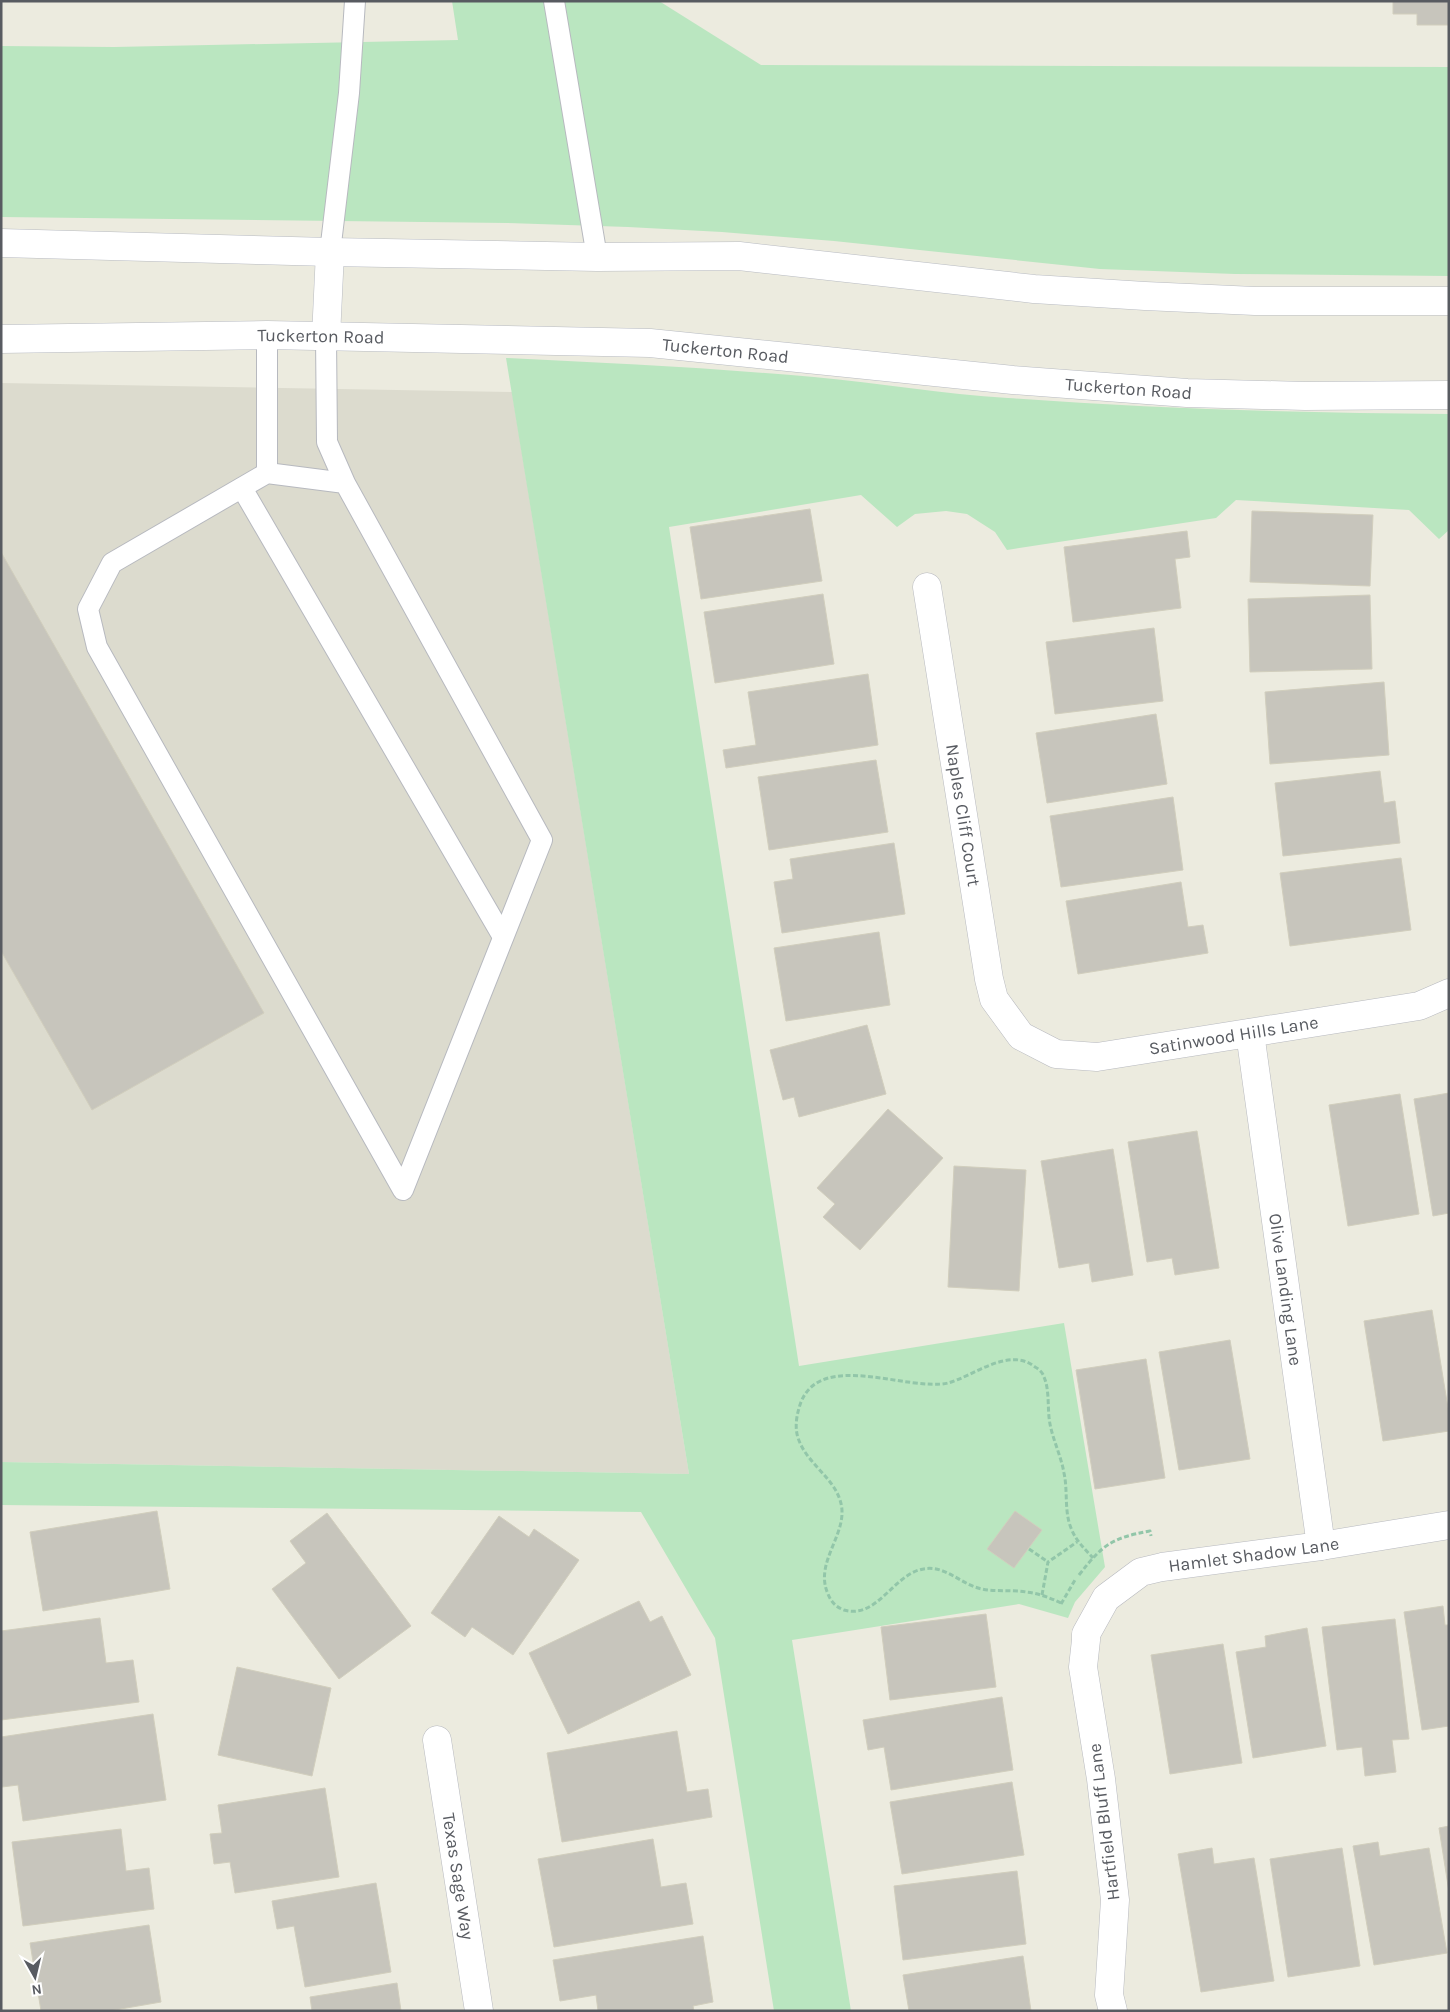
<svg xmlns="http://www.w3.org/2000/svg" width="1450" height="2012" font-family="Karla,sans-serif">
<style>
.education{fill:#dcdbce}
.green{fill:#bae6c0}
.building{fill:#c7c5bc;stroke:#d1cebd}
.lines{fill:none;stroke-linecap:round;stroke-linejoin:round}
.service-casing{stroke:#b7b9bf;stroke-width:22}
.minor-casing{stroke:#b7b9bf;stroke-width:29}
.secondary-casing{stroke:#b8bbc2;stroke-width:29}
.path{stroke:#92c6a9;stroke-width:3;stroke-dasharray:5 2.5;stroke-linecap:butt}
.service{stroke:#fff;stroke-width:20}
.minor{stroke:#fff;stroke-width:28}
.secondary{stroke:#fff;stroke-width:28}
.labels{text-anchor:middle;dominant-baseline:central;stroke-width:4;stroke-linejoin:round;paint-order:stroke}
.street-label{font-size:18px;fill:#585b61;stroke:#fff}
</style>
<rect width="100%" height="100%" fill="#ecebdf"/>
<polygon class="education" points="1,383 512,392 689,1474 1,1462"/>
<g class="green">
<polygon points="452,1 659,1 761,65 1449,67 1449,276 1235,274 1100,269 834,241 722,232 628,227 507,223 1,217 1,46 114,47 458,40"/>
<path d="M506,358C609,363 712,368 814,377C879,383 943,394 1008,398C1155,409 1301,413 1449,414V530L1439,539L1409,510L1236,500L1216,518L1007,550L995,532L967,514L946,511L915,514L897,527L861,495L669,527L799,1366L1064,1323L1105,1567L1075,1602L1068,1618L1019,1604L792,1640L851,2011H774L715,1638L641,1512L1,1505V1462L689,1474Z"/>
</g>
<g class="building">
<polygon points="1393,1 1449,1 1449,25 1417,25 1417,14 1393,14"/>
<polygon points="810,509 822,581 701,599 690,527"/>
<polygon points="1252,511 1373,515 1370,586 1250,582"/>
<polygon points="1187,531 1190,557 1175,559 1181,608 1073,622 1064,547"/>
<polygon points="1,552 264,1013 92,1110 1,951"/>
<polygon points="823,594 834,664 715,683 704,612"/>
<polygon points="1370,595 1372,669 1250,672 1248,599"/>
<polygon points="1154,628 1163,701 1055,714 1046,642"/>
<polygon points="868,674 878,745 726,768 723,750 756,745 748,692"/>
<polygon points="1384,682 1389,755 1270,764 1265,692"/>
<polygon points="1156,714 1167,784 1047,803 1036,733"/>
<polygon points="876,760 888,832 769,850 758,777"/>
<polygon points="1380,771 1384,803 1395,801 1400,843 1283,856 1275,783"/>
<polygon points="1173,797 1183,870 1061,887 1050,816"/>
<polygon points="894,843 905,914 782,933 774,882 793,879 790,859"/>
<polygon points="1401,858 1411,930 1290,946 1280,873"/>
<polygon points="1181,882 1188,927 1203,925 1208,953 1078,974 1066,901"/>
<polygon points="879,932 890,1005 786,1021 774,948"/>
<polygon points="867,1025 886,1094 799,1117 794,1097 783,1100 770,1050"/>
<polygon points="1449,1093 1449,1213 1433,1216 1414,1099"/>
<polygon points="1400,1094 1419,1214 1348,1226 1329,1105"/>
<polygon points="888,1109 943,1158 860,1250 823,1217 835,1204 817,1188"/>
<polygon points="1197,1131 1219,1268 1175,1275 1172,1258 1147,1262 1128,1142"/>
<polygon points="1113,1149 1133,1275 1092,1282 1089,1263 1059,1268 1041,1161"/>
<polygon points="954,1166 1026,1170 1019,1291 948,1287"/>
<polygon points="1432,1310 1449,1414 1449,1431 1383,1441 1364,1321"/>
<polygon points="1230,1340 1250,1459 1179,1470 1159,1352"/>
<polygon points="1146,1359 1165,1478 1095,1489 1076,1370"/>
<polygon points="157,1511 170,1589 43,1611 30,1532"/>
<polygon points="1015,1511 1042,1530 1014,1568 987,1549"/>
<polygon points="327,1513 411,1626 339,1679 272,1589 306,1563 290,1541"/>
<polygon points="499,1516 529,1537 534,1529 579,1560 513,1655 472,1627 465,1637 431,1613"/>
<polygon points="639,1601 650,1622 662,1616 691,1675 568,1734 529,1653"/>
<polygon points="1443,1606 1445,1625 1449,1625 1449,1726 1422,1730 1404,1612"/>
<polygon points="986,1614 996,1687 890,1700 881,1627"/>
<polygon points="100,1618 106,1663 133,1660 139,1702 1,1720 1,1631"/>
<polygon points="1395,1619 1409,1739 1392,1740 1396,1772 1365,1776 1362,1747 1337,1750 1322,1627"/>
<polygon points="1307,1628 1326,1746 1253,1758 1236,1652 1266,1647 1265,1636"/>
<polygon points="1223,1644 1242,1763 1170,1774 1151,1655"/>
<polygon points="237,1667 331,1688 312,1776 218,1755"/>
<polygon points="1002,1697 1013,1770 891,1790 884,1747 868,1750 863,1720"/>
<polygon points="153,1714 166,1800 23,1821 18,1785 2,1787 1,1737"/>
<polygon points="677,1731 687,1792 708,1789 712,1817 562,1842 547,1753"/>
<polygon points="1012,1782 1024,1855 902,1874 890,1802"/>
<polygon points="325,1788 339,1877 235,1893 230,1862 214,1864 210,1834 222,1833 218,1805"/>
<polygon points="1449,1826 1449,1892 1439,1828"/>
<polygon points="121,1829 126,1871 149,1868 154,1909 23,1926 12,1842"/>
<polygon points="653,1839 661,1887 686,1883 693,1924 554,1947 538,1859"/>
<polygon points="1378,1842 1380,1856 1429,1848 1447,1953 1374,1965 1353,1846"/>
<polygon points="1212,1848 1214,1864 1254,1858 1274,1981 1201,1992 1178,1854"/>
<polygon points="1342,1848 1360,1966 1288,1977 1270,1859"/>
<polygon points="1017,1871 1026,1944 903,1960 894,1886"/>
<polygon points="376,1883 391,1972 305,1987 294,1926 277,1929 272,1901"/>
<polygon points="149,1925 161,2002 109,2011 41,2011 30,1943"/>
<polygon points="703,1936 713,2002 693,2006 694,2011 598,2011 596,1995 560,2001 553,1960"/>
<polygon points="1023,1956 1031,2011 909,2011 903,1975"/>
<polygon points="397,1983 401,2011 312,2011 310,1997"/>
</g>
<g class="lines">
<g class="service-casing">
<g id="service">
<polyline points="554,1 597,257"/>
<polyline points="330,252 349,93 355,1"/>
<polyline points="326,337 327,442 345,483 542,840 403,1190 97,647 88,609 112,563 267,473 345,483"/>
<polyline points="267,473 267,335"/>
<polyline points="242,488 503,937"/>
</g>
</g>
<g class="minor-casing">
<g id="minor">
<path id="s1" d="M927,587L989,979L994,999L1021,1036L1056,1054L1097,1057L1419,1006L1449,993"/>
<path id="s2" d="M1250,1033L1321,1546"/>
<path id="s3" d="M437,1740L479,2011"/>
<path id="s4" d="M1113,2011L1109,1995L1115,1900L1101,1779L1083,1667L1086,1640V1634L1106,1598L1141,1572L1162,1567L1321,1546L1449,1525"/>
</g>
</g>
<g class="secondary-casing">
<g id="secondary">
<polyline points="1,243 330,252 597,257 739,256 1034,289 1145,296 1255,301 1449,301"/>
<polyline points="326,337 330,252"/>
<path id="s5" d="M1,339L267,335L650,343L1013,380L1187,393L1305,396L1449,395"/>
</g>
</g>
<g class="path">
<polyline points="1029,1549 1048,1562"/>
<path d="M1079,1575C1103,1544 1112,1538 1150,1531L1151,1536"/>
<polyline points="1042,1595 1048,1562 1077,1542"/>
<path d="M1061,1603C1050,1598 1038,1593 1026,1592C1009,1589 991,1593 975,1587C956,1580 941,1563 919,1570C892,1578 876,1619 844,1610C836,1607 831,1602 828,1594C813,1561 851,1532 840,1500C832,1475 803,1461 797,1434C795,1424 797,1413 801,1402C822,1350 908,1392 948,1383C974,1376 1009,1346 1035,1367C1039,1369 1043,1373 1044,1377C1050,1391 1047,1409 1050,1424C1053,1440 1061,1456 1064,1473C1068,1491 1064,1511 1071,1528C1076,1541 1084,1548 1093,1558"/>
<polyline points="1061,1604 1075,1580"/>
</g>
<use href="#service" class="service"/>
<use href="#minor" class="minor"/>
<use href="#secondary" class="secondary"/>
</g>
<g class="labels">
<g class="street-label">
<text stroke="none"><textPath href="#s5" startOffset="320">Tuckerton Road</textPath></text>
<text stroke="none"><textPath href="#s5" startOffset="725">Tuckerton Road</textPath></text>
<text stroke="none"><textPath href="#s5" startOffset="1130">Tuckerton Road</textPath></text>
<text stroke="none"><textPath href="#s1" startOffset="231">Naples Cliff Court</textPath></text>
<text stroke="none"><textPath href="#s1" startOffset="682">Satinwood Hills Lane</textPath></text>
<text stroke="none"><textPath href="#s2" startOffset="259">Olive Landing Lane</textPath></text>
<text stroke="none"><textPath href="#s4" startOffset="579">Hamlet Shadow Lane</textPath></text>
<text transform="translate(1104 1822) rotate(-97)">Hartfield Bluff Lane</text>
<text stroke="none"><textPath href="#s3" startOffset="138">Texas Sage Way</textPath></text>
</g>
</g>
<rect width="1450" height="2012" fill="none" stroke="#585b61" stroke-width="5"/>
<g transform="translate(35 1977) rotate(172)" stroke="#ffffff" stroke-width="4" paint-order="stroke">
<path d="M0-4L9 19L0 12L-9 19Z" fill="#585b61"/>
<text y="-8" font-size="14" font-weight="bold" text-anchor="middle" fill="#585b61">N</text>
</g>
</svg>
